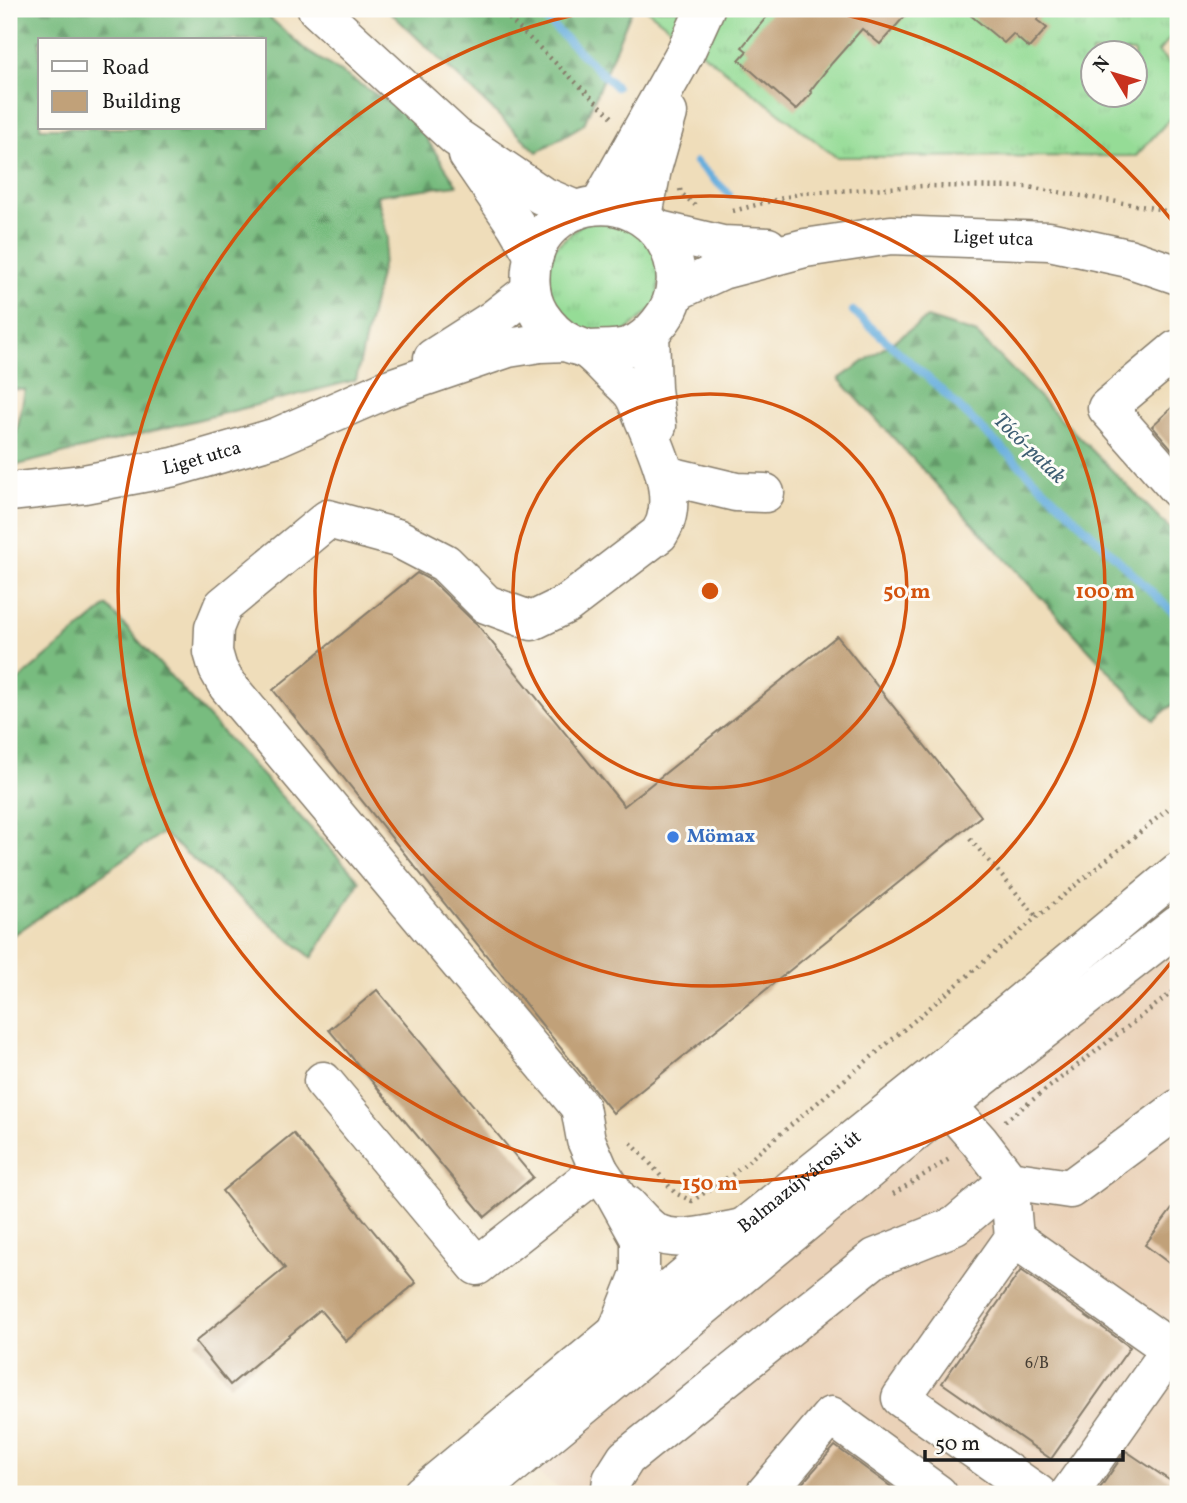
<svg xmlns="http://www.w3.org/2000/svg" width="1187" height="1503" font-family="Vollkorn,serif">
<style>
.built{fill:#ead2b8}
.grass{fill:url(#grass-tufts);stroke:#587c59;stroke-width:2;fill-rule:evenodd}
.forest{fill:url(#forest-firs);stroke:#4a6c4e;stroke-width:2;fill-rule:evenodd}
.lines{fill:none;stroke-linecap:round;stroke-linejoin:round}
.stream{stroke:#67aedd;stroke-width:8}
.building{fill:#c1a179}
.minor-casing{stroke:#867c6b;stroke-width:41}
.major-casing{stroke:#867c6b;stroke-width:41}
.path{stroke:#867c6b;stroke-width:4.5;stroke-dasharray:2 5;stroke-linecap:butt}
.minor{stroke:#fff;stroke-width:38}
.major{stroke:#fff;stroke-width:38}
.ring{fill:none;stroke:#d4530e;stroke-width:3.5}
.shop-dot{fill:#3f7fe0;stroke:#fdfcf7;stroke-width:2.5}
.labels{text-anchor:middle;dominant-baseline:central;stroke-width:6;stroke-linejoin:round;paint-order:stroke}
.number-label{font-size:16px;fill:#453d33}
.street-label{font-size:19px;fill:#1c1c1c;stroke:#fdfcf7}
.shop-label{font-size:19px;font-weight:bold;fill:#366cbe;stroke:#fdfcf7;text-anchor:start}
.water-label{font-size:21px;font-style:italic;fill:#3e5e73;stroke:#fdfcf7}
.centre{fill:#d4530e;stroke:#fdfcf7;stroke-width:3.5}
.ring-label{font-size:21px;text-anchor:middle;font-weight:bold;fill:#d4530e;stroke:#fdfcf7;stroke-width:6;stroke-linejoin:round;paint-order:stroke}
</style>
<defs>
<pattern id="grass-tufts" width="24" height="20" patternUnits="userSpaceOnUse" patternTransform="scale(1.75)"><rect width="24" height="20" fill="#95dc96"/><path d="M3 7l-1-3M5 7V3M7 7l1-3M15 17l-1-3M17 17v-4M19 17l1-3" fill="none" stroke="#80bc81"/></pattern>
<pattern id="forest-firs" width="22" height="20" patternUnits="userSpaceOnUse" patternTransform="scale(1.75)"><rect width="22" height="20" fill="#78bc7f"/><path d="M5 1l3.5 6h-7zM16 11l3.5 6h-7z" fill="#629867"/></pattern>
</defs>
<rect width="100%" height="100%" fill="#fdfcf7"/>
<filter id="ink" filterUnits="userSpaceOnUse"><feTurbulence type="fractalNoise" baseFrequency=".0143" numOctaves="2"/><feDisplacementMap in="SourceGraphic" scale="14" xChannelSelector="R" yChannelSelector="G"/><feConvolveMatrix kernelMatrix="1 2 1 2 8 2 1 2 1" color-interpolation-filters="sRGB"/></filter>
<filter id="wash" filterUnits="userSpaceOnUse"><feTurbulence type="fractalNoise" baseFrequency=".00686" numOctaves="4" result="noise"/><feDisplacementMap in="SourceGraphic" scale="28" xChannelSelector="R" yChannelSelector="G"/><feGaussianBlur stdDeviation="1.57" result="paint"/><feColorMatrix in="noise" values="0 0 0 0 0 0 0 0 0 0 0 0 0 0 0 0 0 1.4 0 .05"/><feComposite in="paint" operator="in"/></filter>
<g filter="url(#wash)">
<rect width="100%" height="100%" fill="#efddba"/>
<polygon class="built" points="1178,881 1178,1494 567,1494 495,1444"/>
<g class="grass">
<path d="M646,9H1178V29L1158,52L1178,71V110L1136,156L836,157ZM1092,52H1134V94H1092Z"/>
<polygon points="585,221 631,224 661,258 657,304 623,334 577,331 548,296 551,251"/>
</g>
<g class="forest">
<path d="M9,9H260L307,51L412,117L457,185L377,195L388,239L356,380L10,467L25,390L9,389ZM40,40H264V128H40Z"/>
<polygon points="387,9 632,9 584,124 537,152"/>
<polygon points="927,318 977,334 1178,537 1178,700 1154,720 839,379"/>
<polygon points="107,606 194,702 360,881 312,958 162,833 9,938 9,688"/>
</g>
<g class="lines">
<g class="stream">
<polyline points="535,9 616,87"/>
<polyline points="696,162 729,194"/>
<polyline points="853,311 936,385 1178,617"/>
</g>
</g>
<g id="blocks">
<g class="building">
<polygon points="773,9 911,9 880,44 862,29 832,63 810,91 812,93 796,110 739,60 747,51 742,47"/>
<polygon points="963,9 1046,9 1037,20 1047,28 1029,48 1013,34 1004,43"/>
<polygon points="1178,402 1178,456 1152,426"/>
<polygon points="417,573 432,581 471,619 477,624 624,806 837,636 981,816 613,1113 273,690"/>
<polygon points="377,990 533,1177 485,1217 329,1030"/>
<polygon points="293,1133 416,1283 346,1341 320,1310 230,1385 195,1342 285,1268 222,1191"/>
<polygon points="1178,1201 1178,1270 1145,1245"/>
<polygon points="1021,1270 1130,1347 1051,1459 942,1383"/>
<polygon points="835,1446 901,1494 793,1494"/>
<polygon points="1126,1451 1178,1486 1178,1494 1096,1494"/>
</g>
</g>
</g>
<g filter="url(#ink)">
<use href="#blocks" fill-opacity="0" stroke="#867c6b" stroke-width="2"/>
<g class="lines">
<g class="minor-casing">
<g id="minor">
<polyline points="317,9 456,137 541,195 576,210"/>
<polyline points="468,155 516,225 534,256"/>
<polyline points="600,204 685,53 705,9"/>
<polyline points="643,216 652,169 668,113"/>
<polyline points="659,230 722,245 768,247"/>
<path id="s1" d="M675,292L722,270L805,248L891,235L1049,241L1128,258L1178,275"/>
<polyline points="650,334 652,389 657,426"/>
<path d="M588,350C599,349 619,350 630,346C641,342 651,333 659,323C703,271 654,193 587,207C567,211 547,225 538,244C528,266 527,295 540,315C548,327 559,338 571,344C578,346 585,348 590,352C600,360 608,370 617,378C622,383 628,388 632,393C638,401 641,413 645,422C657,451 675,488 666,519C665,524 662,529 659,534L567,604L532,621L486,604L445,563L397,538L328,519L223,606L214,628L213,652L218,669L227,685L580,1107L586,1140L599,1170L615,1194L640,1239V1274L617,1332"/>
<polyline points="1178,350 1176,350 1107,408 1178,489"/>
<polyline points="433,358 494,319 531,290"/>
<polyline points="665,475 736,492 765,493"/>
<path id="s2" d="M9,492L84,484L174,467L277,437L385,390L508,348L540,343L568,342"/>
<polyline points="323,1081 477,1266 599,1170"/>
<polyline points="947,1105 979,1141 1009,1180 1070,1189 1178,1109"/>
<polyline points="1009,1180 1014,1238 901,1398 1038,1494"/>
<path d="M627,1205C636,1214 645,1226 655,1232C678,1245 719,1232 743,1228"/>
<polyline points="1014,1238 1171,1349 1069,1494"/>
<polyline points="610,1494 612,1480 626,1458 875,1258 955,1226 1009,1180"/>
<polyline points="765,1494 831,1416 938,1494"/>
</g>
</g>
<g class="major-casing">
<g id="major">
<path id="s3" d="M422,1494L743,1228L940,1070L1178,872"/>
<polyline points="477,1494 947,1105 1178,925"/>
</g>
</g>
<g class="path">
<polyline points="499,9 613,118"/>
<polyline points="680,189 681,193 695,205"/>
<polyline points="733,211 802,193 922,186 1028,187 1159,209 1178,216"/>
<polyline points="970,839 1037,917"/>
<polyline points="1005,1121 1178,988"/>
<polyline points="631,1143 649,1162 675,1193 692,1201 733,1174 1037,917 1178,801"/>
<polyline points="893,1194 951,1158"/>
</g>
<use href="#minor" class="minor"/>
<use href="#major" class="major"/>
</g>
</g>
<g class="ring">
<circle cx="710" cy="591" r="197"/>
<circle cx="710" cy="591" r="395"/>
<path d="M1177 955A592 592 0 1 1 602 9M818 9A592 592 0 0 1 1177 227"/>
</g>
<circle class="shop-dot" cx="673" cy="837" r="7"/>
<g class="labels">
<g class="number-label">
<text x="1037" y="1364">6/B</text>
</g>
<g class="street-label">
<text stroke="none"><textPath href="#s1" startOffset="327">Liget utca</textPath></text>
<text stroke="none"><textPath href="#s2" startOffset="196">Liget utca</textPath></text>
<text stroke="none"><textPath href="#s3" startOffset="490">Balmazújvárosi út</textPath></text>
</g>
<g class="shop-label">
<text x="687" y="837">Mömax</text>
</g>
<g class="water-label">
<text transform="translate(1029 449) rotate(44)">Tócó-patak</text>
</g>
</g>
<circle cx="710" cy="591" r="10" class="centre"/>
<g class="ring-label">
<text x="907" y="598">50 m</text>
<text x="1105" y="598">100 m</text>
<text x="710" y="1190">150 m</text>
</g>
<rect width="1187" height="1503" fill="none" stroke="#fdfcf7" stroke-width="35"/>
<rect x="38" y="38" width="228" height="91" fill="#fdfcf7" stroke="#a3a29f" stroke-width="2"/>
<rect x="52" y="61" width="35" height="10" fill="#ffffff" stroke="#a3a29f" stroke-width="2"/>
<text x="102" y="74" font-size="21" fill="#1c1c1c">Road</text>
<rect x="52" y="91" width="35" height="21" fill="#c1a179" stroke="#a3a29f" stroke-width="2"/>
<text x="102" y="108" font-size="21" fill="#1c1c1c">Building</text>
<g transform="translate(1114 74) rotate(308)"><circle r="33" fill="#fdfcf7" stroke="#a3a29f" stroke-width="2"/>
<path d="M0-5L12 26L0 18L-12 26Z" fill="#c8321e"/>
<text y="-10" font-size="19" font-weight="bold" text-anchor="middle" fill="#1c1c1c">N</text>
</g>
<path d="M925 1450v10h198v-10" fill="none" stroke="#1c1c1c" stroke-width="3.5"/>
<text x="935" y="1450" font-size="21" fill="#1c1c1c" stroke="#fdfcf7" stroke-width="5" paint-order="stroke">50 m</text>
</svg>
